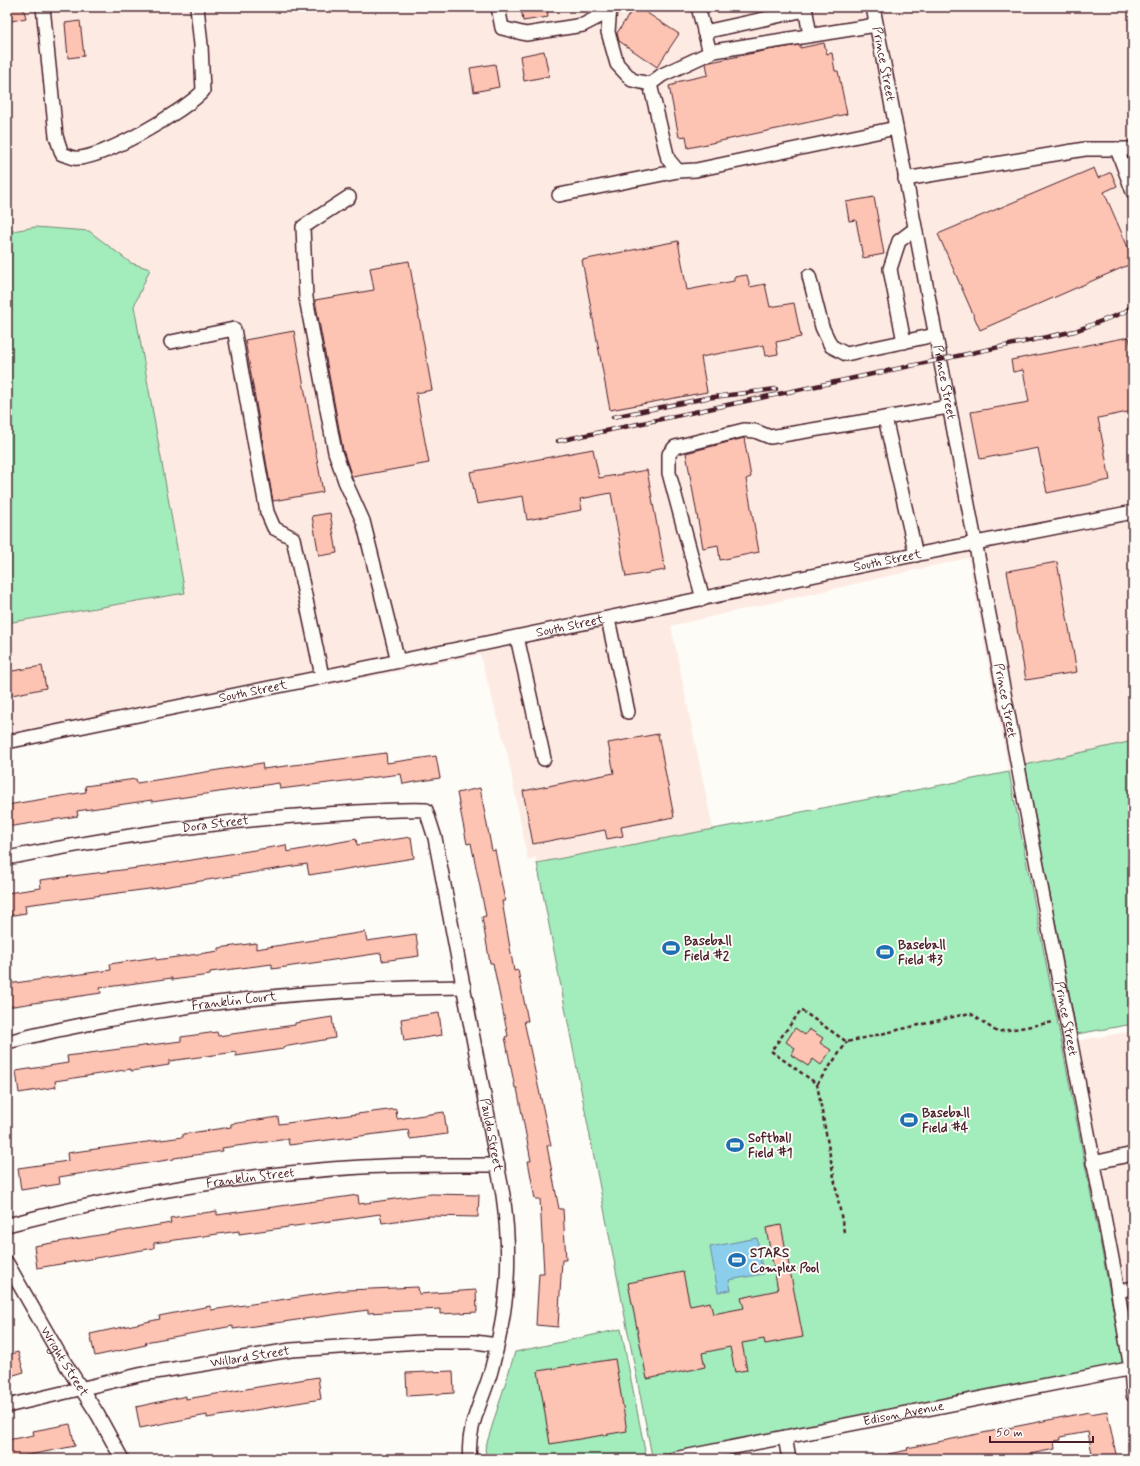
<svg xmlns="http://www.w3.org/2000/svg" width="1140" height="1466" font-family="Mynerve,sans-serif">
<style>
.built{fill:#fdebe3}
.green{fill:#a3ecbb;stroke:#768673}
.water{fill:#8aceec;stroke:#70889f}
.building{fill:#fdc4b3;stroke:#4a1f2b}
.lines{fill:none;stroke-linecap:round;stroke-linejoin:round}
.minor-casing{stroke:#4a1f2b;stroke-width:16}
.path{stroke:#4a1f2b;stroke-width:2.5;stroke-dasharray:4 3;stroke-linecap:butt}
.minor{stroke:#fdfcf7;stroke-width:13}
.rail-casing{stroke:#4a1f2b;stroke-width:4.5}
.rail{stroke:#fdfcf7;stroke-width:3;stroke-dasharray:9;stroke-linecap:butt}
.labels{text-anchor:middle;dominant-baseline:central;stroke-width:4;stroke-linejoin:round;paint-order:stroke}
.street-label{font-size:13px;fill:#4a1f2b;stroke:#fdfcf7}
.poi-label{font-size:13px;font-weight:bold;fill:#4a1f2b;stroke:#fdfcf7;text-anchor:start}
</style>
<rect width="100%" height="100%" fill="#fdfcf7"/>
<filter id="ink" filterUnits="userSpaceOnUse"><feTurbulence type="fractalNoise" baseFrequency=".025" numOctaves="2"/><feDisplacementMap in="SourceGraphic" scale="8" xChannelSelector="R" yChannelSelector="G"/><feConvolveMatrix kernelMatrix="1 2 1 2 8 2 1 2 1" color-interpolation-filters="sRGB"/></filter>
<g filter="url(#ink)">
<polygon class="built" points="7,7 1133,7 1133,741 1020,767 1076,1041 1133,1031 1133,1360 1015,769 1009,772 968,558 671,626 713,829 537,863 535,857 528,861 507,752 480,655 315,688 314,681 7,743 7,623 185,592 134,306 150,269 131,263 89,231 35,227 7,232"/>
<g class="green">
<polygon points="35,227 89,231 131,263 150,269 134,306 185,593 7,623 7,232"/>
<polygon points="1133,741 1133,1024 1077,1034 1025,765"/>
<polygon points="1009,772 1124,1365 652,1456 537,863"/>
<polygon points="621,1329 646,1456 632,1459 487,1459 485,1449 515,1352"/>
</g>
<polygon class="water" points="757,1238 763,1274 729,1280 731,1290 718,1292 710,1247"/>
<g class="building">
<polygon points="7,7 23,7 26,18 7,22"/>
<polygon points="521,7 547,7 548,17 523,21"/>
<polygon points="634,7 638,7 679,34 657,67 619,41 617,33"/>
<polygon points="80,21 84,56 68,58 65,23"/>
<polygon points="824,43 827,54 832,53 835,71 838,71 847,114 688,148 686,136 679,137 669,86 676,84 676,82 708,75 706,63 768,50 800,45 800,48"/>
<polygon points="544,51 549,76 524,81 520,56"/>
<polygon points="495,64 499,87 474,92 470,68"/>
<polygon points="1094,168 1098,178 1111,172 1117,186 1104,192 1133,259 1133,263 980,330 938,234"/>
<polygon points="874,197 884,254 863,258 856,220 849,221 846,202"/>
<polygon points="678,241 687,290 734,281 734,277 747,275 750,287 765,284 770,307 794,303 801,337 776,342 778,354 766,356 764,345 701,357 707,392 610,410 582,260"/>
<polygon points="409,261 432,390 416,393 429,463 352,477 343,450 315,300 374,290 370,268"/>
<polygon points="294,331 323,492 273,501 245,340"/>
<polygon points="1129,337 1133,357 1133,411 1098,418 1110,480 1047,493 1038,448 980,459 971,412 1029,402 1023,370 1013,372 1011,360"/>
<polygon points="744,438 751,477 746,479 759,552 720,560 718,545 703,548 686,453"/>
<polygon points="593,449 599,478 647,470 665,570 626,577 611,493 580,499 582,510 527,520 523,496 477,504 470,472"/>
<polygon points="330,513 337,553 319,556 312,516"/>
<polygon points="1057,562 1077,672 1026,680 1007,571"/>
<polygon points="42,666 46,688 7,696 7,672"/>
<polygon points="658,734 674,817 621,827 623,836 607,839 605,830 533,844 523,791 614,773 608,743"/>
<polygon points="386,753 387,763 436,756 440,778 403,784 401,774 280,789 279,783 152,802 152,800 77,811 78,816 7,827 7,805 86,792 85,786 136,779 137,783 262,763 263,769"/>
<polygon points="480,788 492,851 495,850 505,901 502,901 514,971 518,970 528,1021 524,1021 551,1145 547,1146 559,1209 563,1209 566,1260 562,1260 558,1327 536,1325 539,1273 544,1273 540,1199 535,1199 528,1161 531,1161 517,1088 515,1088 505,1037 508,1036 493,963 490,963 482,917 486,916 471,843 467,844 457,793"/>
<polygon points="411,837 414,858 309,875 307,864 157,888 25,905 26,913 7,916 7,893 41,888 40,880 154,866 286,845 287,852 356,839 357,845"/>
<polygon points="365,932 367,941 416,934 419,956 382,961 381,953 272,969 272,964 210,972 210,975 172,980 172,978 100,988 101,993 7,1007 7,984 111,970 110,964 156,957 156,960 219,951 219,948 256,943 256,949"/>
<polygon points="439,1013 442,1035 404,1041 401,1019"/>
<polygon points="332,1017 335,1038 283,1047 283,1049 236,1056 236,1052 169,1061 169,1065 131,1071 131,1069 55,1081 56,1087 19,1093 16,1071 68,1063 67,1056 181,1041 181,1037 217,1032 218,1036 295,1025 295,1023"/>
<polygon points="795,1028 805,1035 809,1029 823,1038 820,1043 831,1050 821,1065 813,1059 808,1066 791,1055 795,1048 786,1042"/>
<polygon points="396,1109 397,1119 444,1112 447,1134 410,1139 408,1130 289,1145 288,1139 222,1148 223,1151 174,1158 174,1159 59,1177 60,1184 21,1190 18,1168 68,1161 67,1153 183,1137 183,1134 231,1127 231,1124 278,1117 279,1124"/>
<polygon points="431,1194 479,1195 478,1217 430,1216 382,1223 380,1214 239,1234 239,1231 154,1243 154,1248 37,1268 34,1246 171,1223 170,1218 217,1211 217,1215 358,1195 359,1204"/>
<polygon points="781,1225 803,1337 765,1344 764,1339 742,1343 747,1370 735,1372 730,1347 702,1353 705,1367 647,1379 628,1283 683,1272 690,1306 710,1302 713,1314 744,1308 741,1298 778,1290 766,1228"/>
<polygon points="418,1287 419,1294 476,1290 477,1312 440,1314 440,1309 368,1313 368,1310 233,1329 233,1326 145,1342 146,1345 95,1356 90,1334 160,1319 159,1316 210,1306 211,1310 347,1290"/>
<polygon points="18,1352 24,1372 7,1377 7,1355"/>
<polygon points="615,1359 627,1431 550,1444 538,1371"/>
<polygon points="453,1371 454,1393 407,1396 406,1373"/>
<polygon points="318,1377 321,1399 207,1418 207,1415 140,1428 136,1407 186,1396 186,1399"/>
<polygon points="1107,1411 1117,1459 1093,1459 1088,1432 1060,1437 1061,1440 1054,1441 1055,1449 1005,1459 888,1459 888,1454 908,1450 907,1448 1089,1412 1090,1414"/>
<polygon points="70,1424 75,1446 24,1456 25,1459 7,1459 7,1440 34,1435 33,1431"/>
</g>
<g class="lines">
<g class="minor-casing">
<g id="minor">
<path d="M43,7L56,136L62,154C66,155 70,157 74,158C100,161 186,110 203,91L201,45L197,7"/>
<polyline points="498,7 502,28 526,34 583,25 610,11"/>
<polyline points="610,7 608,32 617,64 632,80 650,84"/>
<polyline points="698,7 710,53"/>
<polyline points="805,7 810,35"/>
<path id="s1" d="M873,7L1114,1269L1131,1369L1133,1395"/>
<polyline points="876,25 714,51 662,75 650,84 668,159 678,171 696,170 896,128"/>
<polyline points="704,32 805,10"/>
<polyline points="1117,149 1133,192"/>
<polyline points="905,179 1085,149 1133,149"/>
<polyline points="559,195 678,171"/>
<polyline points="349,197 303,227 306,298 335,452 345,481 363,521 398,661"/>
<polyline points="809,276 822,327 831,346 846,354 935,335"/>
<polyline points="171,342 234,329 267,512 274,528 293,538 322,676"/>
<polyline points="904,342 890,269 899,241 915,229"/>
<polyline points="916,555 885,418 948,407"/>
<polyline points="703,599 669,473 669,454 675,447 744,430 755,431 770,437 885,418"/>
<polyline points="608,619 628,712"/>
<polyline points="517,637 544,759"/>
<path id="s2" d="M7,742L879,562L1133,512"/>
<path id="s3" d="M7,858C113,837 218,820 326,814C359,812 392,809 426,810L435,838L503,1195C512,1258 508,1309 491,1371C483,1400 466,1427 470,1459"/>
<path id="s4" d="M7,1042C157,1004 309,988 464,987"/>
<polyline points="1093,1163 1133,1154"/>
<path id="s5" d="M7,1225C123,1195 241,1174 362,1167C407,1164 452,1165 498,1165"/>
<path id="s6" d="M7,1263L58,1352L98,1415L122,1459"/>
<polyline points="1118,1291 1133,1288"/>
<path id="s7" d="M7,1406L143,1374L291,1350L421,1342H475L497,1345"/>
<polyline points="785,1437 789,1459"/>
<path id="s8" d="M674,1459L1133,1368"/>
</g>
</g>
<g class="path">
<polyline points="817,1084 847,1042"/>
<polyline points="844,1232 817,1084 771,1051 801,1010 847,1042 970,1013 997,1032 1054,1022"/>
</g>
<use href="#minor" class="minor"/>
<g class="rail-casing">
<g id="rail">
<polyline points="613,417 706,398 776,389"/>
<polyline points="558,441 1075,331 1125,312 1133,304"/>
</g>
</g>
<use href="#rail" class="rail"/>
</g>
</g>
<defs>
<g id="stadium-bare" transform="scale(1.38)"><path d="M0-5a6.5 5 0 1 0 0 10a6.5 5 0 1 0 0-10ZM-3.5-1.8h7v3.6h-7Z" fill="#1f6fb2" stroke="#fdfcf7" stroke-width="2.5" paint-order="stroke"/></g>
</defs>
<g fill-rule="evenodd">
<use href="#stadium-bare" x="671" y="948"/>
<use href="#stadium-bare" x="885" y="952"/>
<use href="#stadium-bare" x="909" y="1120"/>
<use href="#stadium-bare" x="735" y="1145"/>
<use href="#stadium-bare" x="737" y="1260"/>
</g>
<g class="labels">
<g class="street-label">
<text stroke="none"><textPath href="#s1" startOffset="58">Prince Street</textPath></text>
<text stroke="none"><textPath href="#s1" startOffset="382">Prince Street</textPath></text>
<text stroke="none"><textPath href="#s2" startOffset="899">South Street</textPath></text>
<text stroke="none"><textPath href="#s2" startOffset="575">South Street</textPath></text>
<text stroke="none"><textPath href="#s2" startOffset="251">South Street</textPath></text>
<text stroke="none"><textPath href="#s1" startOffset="706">Prince Street</textPath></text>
<text stroke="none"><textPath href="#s3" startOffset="211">Dora Street</textPath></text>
<text stroke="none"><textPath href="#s4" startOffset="231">Franklin Court</textPath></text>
<text stroke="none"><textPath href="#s1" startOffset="1030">Prince Street</textPath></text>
<text stroke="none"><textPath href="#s3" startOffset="754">Pauldo Street</textPath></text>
<text stroke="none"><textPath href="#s5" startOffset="248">Franklin Street</textPath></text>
<text stroke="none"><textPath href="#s7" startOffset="248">Willard Street</textPath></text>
<text stroke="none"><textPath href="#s6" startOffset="114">Wright Street</textPath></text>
<text stroke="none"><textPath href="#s8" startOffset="234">Edison Avenue</textPath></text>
</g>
<g class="poi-label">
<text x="684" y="941">Baseball<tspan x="684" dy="15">Field #2</tspan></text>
<text x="898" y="945">Baseball<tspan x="898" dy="15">Field #3</tspan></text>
<text x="922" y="1113">Baseball<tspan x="922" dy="15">Field #4</tspan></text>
<text x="748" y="1138">Softball<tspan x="748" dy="15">Field #1</tspan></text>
<text x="750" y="1253">STARS<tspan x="750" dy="15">Complex Pool</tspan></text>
</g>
</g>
<rect width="1140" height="1466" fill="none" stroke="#fdfcf7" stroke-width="24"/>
<rect x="12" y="12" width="1116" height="1442" fill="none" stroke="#4a1f2b" stroke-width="1.5" filter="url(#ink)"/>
<path d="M990 1436v6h103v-6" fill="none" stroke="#4a1f2b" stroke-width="2"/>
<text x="996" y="1436" font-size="12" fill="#4a1f2b" stroke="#fdfcf7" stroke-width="3" paint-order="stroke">50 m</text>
</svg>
